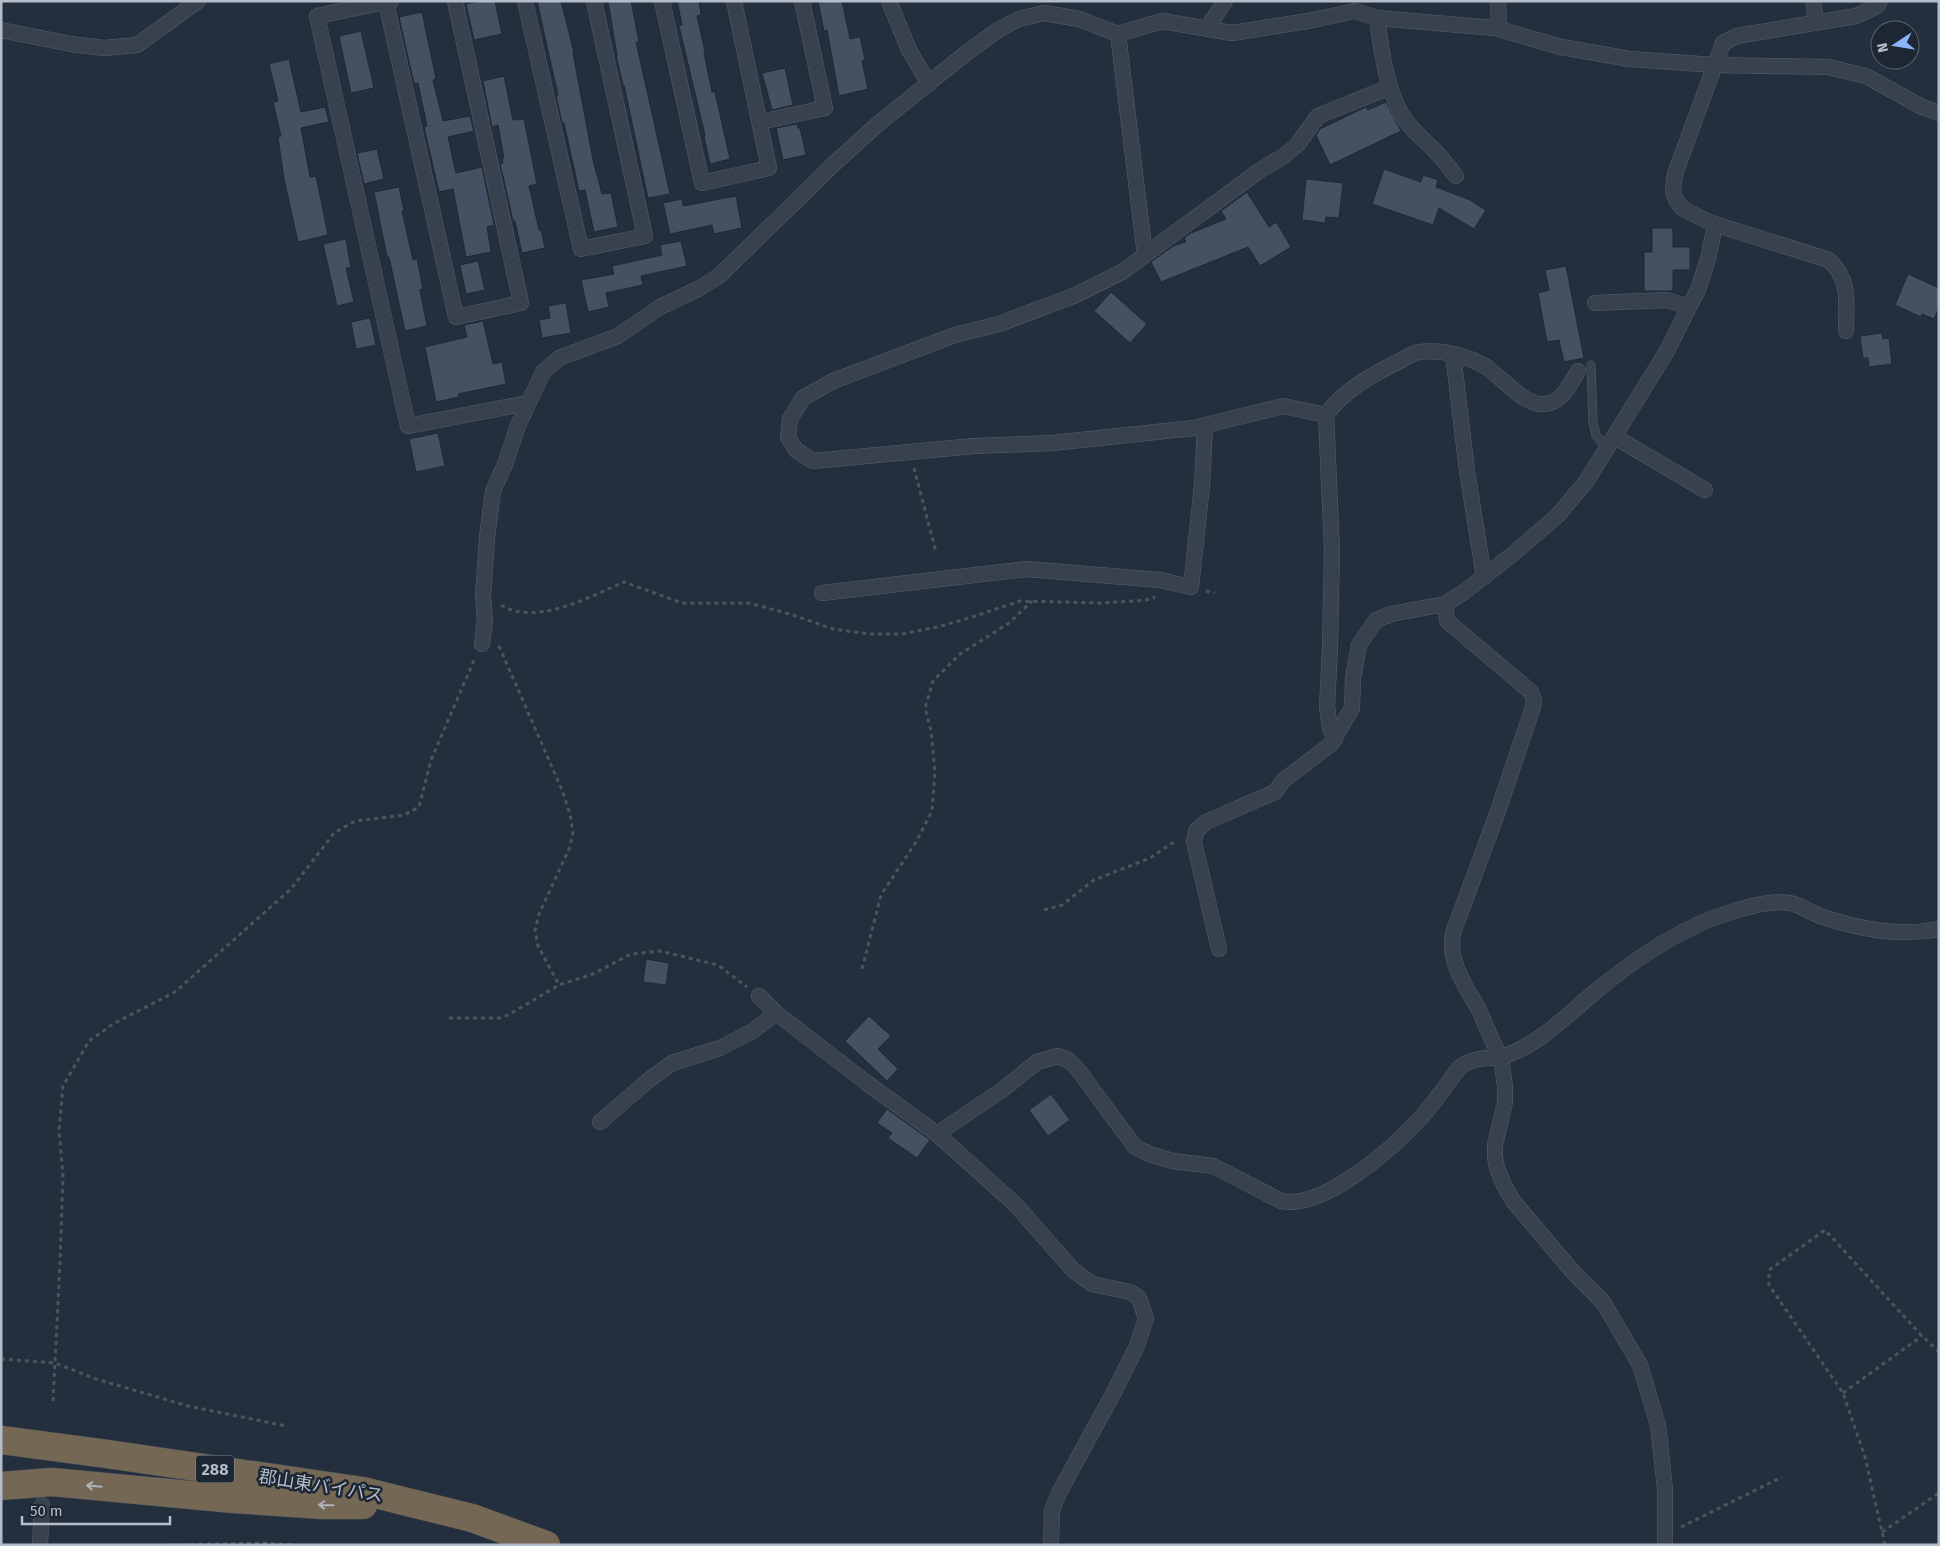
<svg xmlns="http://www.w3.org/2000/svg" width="1940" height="1546" font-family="'Fira Sans','Noto Sans JP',sans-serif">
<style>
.building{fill:#455162;stroke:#1f2835}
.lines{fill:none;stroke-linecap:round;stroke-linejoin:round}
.lane-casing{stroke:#565f6c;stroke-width:9}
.street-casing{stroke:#565f6c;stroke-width:16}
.highway-casing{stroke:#434c59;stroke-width:29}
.path{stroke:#44595c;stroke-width:3;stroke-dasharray:4 4;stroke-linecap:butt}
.lane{stroke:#38414e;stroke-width:8}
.street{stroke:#38414e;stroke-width:15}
.highway{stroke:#746855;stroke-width:28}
.oneway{stroke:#aeb4bd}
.labels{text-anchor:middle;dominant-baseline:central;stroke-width:5;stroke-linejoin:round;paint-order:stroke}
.shield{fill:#1d2633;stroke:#878f9c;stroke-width:1}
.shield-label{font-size:16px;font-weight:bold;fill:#b4bcc9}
.street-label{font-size:18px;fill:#b4bcc9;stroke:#1d2633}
</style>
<rect width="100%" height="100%" fill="#242f3e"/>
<g class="building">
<polygon points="479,1 495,1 502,34 474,40 466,4"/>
<polygon points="537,1 561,1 574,53 573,53 593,160 602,194 611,193 618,227 594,232 585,190 579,191 564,123 562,123 556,95 558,95"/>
<polygon points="608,1 631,1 639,42 636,42 670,194 648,198 624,85 623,85 616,55 617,55"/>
<polygon points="677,1 699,1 701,15 697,16 705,52 704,53 712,92 715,92 730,159 710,164 704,136 705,135 679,26 682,25"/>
<polygon points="818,1 842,1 850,39 860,37 865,60 862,61 868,89 839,96 827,30 824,31"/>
<polygon points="422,12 436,79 433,80 443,121 470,116 474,131 448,137 456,173 482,167 494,225 487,227 491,252 466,257 453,189 439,192 424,127 427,126 418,83 414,84 399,17"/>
<polygon points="361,31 374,88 351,93 339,36"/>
<polygon points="289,59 301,112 325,107 329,122 301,128 310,177 316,176 328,235 298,242 284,179 278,137 281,136 273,102 278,101 269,64"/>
<polygon points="785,68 793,105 772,110 762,73"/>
<polygon points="504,76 513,120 524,119 537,184 529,186 539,230 541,230 545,248 522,253 515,221 513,221 500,163 503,163 502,159 504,158 498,125 492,127 483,81"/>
<polygon points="1386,102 1401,131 1330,165 1316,135 1320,129 1366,107 1368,110"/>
<polygon points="797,124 798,128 800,128 806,155 783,160 776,128"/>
<polygon points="377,149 384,179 364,184 357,153"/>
<polygon points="1384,169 1421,182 1423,175 1438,180 1436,187 1470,200 1486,210 1474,229 1439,208 1433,225 1372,204"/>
<polygon points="1306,179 1343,183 1339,218 1326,217 1325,223 1302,220"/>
<polygon points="399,187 404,211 402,211 413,260 417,259 423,289 420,290 427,326 405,331 389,257 387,257 374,192"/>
<polygon points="1247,192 1269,227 1276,222 1291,247 1260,266 1248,247 1161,282 1151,262 1173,246 1186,242 1184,238 1191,233 1226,219 1221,211"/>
<polygon points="736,196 742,228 714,234 712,225 670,234 663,203 682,199 683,206"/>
<polygon points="1652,228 1673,228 1673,247 1690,247 1690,270 1673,270 1673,291 1644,291 1644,252 1652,252"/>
<polygon points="346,239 351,268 346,268 354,302 337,306 323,244"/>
<polygon points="681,241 687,266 641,276 643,285 606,293 609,307 588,312 581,280 614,274 612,266 662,255 660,245"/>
<polygon points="478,261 485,290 466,294 460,265"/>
<polygon points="1566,266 1584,358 1564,362 1559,340 1547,342 1538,293 1549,290 1545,270"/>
<polygon points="1908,274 1939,288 1939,308 1934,319 1922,314 1921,317 1895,305"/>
<polygon points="1111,292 1147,324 1130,343 1094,311"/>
<polygon points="566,303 571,333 542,338 539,320 550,318 548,306"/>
<polygon points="370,318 376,345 356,349 351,322"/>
<polygon points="483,321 493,364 502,362 506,384 458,394 459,397 436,402 425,347 467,337 464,325"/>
<polygon points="1882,333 1883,339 1889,338 1892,364 1869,367 1868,358 1863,358 1860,336"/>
<polygon points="438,433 445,466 416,472 409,439"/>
<polygon points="646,959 669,963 666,985 643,982"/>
<polygon points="869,1016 891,1036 878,1049 898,1069 887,1081 845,1041"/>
<polygon points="1051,1094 1070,1120 1048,1136 1029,1110"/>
<polygon points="887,1109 930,1140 917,1158 888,1138 892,1133 877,1123"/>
</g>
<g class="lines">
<g class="lane-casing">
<polyline id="lane" points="1591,365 1593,422 1596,435 1607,449"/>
</g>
<g class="street-casing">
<g id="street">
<polyline points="391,1 317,16 408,426 528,403"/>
<polyline points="525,1 581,249 645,236 594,1"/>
<polyline points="662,1 702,183 769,168 734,1"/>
<polyline points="889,1 909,50 929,84"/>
<polyline points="1498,1 1499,29"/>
<polyline points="1814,1 1815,22"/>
<polyline points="386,2 456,317 521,303 455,1"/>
<path d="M1377,18C1381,48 1386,88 1402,115C1411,131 1427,142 1439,155C1445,162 1450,169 1456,176"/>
<polyline points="1207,28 1225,1"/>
<polyline points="1,30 71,44 104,48 137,45 198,1"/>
<polyline points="1118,34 1145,255"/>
<path d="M1390,87L1318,116L1298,144L1284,156L1259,171L1122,272L1076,295L999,324L955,335L833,381L803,398L790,419L788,437L796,450L813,461L974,446L1052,443L1194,428L1283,406L1326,415C1345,389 1373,374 1402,360C1407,357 1413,353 1419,352C1442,349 1469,356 1488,368C1501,378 1525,404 1541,404C1561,405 1569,386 1578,371"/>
<polyline points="760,122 825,108 802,1"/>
<polyline points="1595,303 1667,300 1689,307"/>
<path d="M1846,331C1846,304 1851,280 1829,260L1711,223L1682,208L1676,200L1673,191L1675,174L1723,43L1737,36L1856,16L1877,6L1880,1"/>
<polyline points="1453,354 1467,471 1484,577"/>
<polyline points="1326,415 1332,550 1330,647 1327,707 1330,728 1335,739"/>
<polyline points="1615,437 1705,490"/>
<polyline points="822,593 1027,569 1160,580 1191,587 1202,485 1205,426"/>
<polyline points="482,644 485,620 483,596 487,538 493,491 506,462 517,428 543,372 559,358 618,336 660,307 698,289 719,276 837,161 879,123 965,54 998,30 1019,19 1044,13 1079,19 1118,34 1162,21 1232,33 1308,21 1355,11 1377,18 1495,28 1561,47 1630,59 1715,65 1828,67 1866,76 1922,107 1939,113"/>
<polyline points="1219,949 1194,842 1196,831 1206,822 1275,792 1284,780 1331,744 1352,708 1353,679 1359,645 1376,620 1391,614 1445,604 1464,592 1513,554 1557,516 1586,482 1667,351 1689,307 1698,290 1708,259 1715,225"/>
<polyline points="759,996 776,1013 867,1083 937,1134 1015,1204 1073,1270 1092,1284 1130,1292 1139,1298 1146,1319 1136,1348 1114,1392 1060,1491 1052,1510 1051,1545"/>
<polyline points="600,1122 650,1079 672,1063 720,1048 753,1031 776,1013"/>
<path d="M937,1134L1002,1090L1037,1062L1058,1056L1068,1060L1076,1067L1135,1147L1152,1155L1173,1161L1213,1166L1281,1201C1321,1210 1387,1153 1414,1125C1431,1108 1445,1087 1459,1068C1471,1058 1485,1058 1501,1057C1491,1042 1486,1024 1478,1008C1464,984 1448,962 1453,933L1497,814L1533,707L1534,700L1531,692L1453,626L1447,620L1445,604"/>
<polyline points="40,1545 42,1505"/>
<path d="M1665,1545V1489L1658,1425L1640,1365L1603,1302L1573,1272L1513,1201L1504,1185L1497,1168L1495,1157V1145L1505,1102V1087L1501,1057C1537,1047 1567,1015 1596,991C1635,959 1678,929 1725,914C1743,908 1771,900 1789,903C1799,904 1810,912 1820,916C1859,929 1898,937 1939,929"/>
</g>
</g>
<g class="highway-casing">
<g id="highway">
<polyline points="1,1440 107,1454 363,1491 472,1518 546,1545"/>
<polyline points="1,1486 52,1482 233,1499 322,1505 363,1505"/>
</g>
</g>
<g class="path">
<polyline points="914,468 936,552"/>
<polyline points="1206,591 1215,593"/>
<path d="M501,605C536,627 591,596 624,582L682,603H749L793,615L833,629L869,634H902L937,627L969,618L1020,601L1102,603L1147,600L1155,597"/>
<polyline points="499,646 562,790 570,814 573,832 570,847 539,914 535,930 538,946 559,985"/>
<polyline points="1044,910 1062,905 1094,880 1150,858 1177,840"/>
<polyline points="862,969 881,895 916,842 932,811 935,772 931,731 925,708 933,681 960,654 1009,623 1032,601"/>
<polyline points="449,1018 499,1018 508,1015 559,985 593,974 631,954 660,951 718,965 747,987"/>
<polyline points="1,1359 55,1363 96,1379 188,1406 286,1426"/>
<polyline points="1843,1393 1922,1336"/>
<polyline points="53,1401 60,1263 63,1175 59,1131 63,1086 89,1041 113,1024 175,992 291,889 334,833 355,821 404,815 419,807 431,760 475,658"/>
<polyline points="1681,1527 1782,1477"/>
<polyline points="1882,1532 1939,1493"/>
<polyline points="167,1545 265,1543 294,1545"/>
<polyline points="1885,1545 1865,1457 1843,1393 1769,1285 1769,1270 1825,1230 1922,1336 1939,1352"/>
</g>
<use href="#lane" class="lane"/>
<use href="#street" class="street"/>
<use href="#highway" class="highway"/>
</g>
<defs><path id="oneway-shaft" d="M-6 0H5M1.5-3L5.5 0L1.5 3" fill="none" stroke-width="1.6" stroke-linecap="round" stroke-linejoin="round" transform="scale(1.25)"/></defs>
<g class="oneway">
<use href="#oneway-shaft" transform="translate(94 1486) rotate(-175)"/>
<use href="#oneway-shaft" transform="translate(326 1505) rotate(-179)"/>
</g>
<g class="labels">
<rect class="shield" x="196" y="1455.5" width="38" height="27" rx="4"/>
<g class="shield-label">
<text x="215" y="1469">288</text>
</g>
<g class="street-label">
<text transform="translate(321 1486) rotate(9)">郡山東バイパス</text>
</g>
</g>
<rect width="1940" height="1546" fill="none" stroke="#b4bcc9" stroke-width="5"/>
<g transform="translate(1895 45) rotate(258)"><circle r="24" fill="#1d2633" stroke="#59626f"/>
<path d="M0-4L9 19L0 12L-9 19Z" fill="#8ab4f8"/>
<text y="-8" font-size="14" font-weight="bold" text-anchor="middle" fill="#b4bcc9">N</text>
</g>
<path d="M22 1516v8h148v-8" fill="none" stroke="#b4bcc9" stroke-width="2.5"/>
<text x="30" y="1516" font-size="15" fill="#b4bcc9" stroke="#1d2633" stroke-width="4" paint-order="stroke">50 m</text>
</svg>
